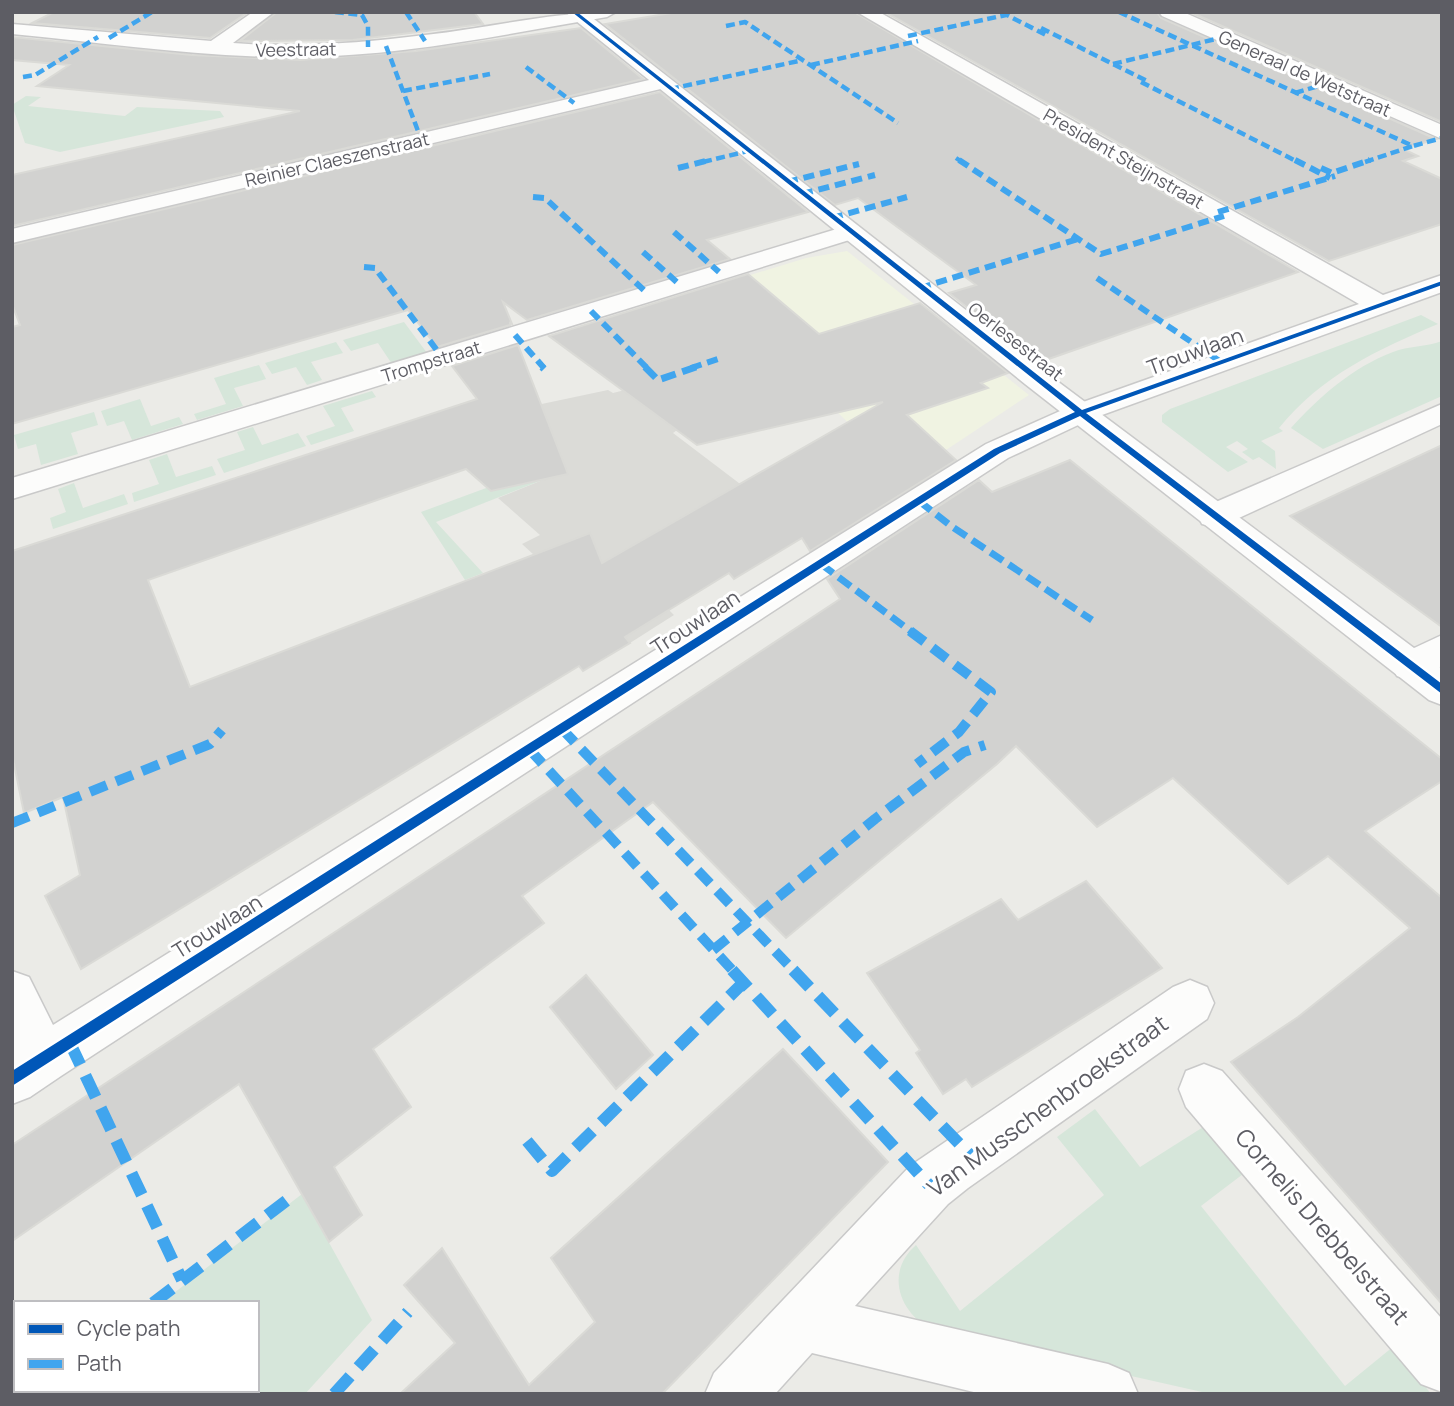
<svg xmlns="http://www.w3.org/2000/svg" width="1454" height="1406" font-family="Manrope,sans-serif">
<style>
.commercial{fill:#f0f3e2}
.industrial{fill:#dbdbd7}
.green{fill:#d6e6da}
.building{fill:#d2d2d0;stroke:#dadad6;stroke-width:2}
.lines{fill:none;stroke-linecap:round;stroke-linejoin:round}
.street-casing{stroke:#c9c9c9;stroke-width:3}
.secondary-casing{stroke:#c9c9c9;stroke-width:3}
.street{fill:#fcfcfb;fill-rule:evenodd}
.secondary{fill:#fcfcfb;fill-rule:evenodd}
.quiet-far4{stroke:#40a5ee;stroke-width:4.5;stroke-dasharray:9 4.5;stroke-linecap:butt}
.quiet-far3{stroke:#40a5ee;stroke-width:6;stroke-dasharray:11 6;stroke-linecap:butt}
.quiet-far2{stroke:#40a5ee;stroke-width:7;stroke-dasharray:15 7;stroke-linecap:butt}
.quiet-far1{stroke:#40a5ee;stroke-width:10;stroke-dasharray:18 10;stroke-linecap:butt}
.quiet{stroke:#40a5ee;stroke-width:12;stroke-dasharray:24 12;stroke-linecap:butt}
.cycleway-casing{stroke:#fff;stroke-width:5}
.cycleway{fill:#0057b8;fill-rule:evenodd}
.labels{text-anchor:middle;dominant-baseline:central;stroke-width:6;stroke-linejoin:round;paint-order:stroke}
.far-street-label{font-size:18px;fill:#5d5d64;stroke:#fff}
.street-label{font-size:21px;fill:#5d5d64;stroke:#fff}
.near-street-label{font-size:24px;fill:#5d5d64;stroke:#fff}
</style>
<rect width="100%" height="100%" fill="#ebebe7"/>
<polygon class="commercial" points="847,251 1029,395 946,450 931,456 903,476 831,406 721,284 806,258"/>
<polygon class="industrial" points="608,390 613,393 625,390 677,430 673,433 756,496 728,512 712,500 690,512 685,538 729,573 669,610 674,615 630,643 522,544 540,535 498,498 545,479 518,409"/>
<g class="green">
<polygon points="26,96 41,97 28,106 125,116 137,107 220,111 224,117 60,152 25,143 12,105"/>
<path d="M1421,315L1438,324C1377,350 1322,375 1279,428L1283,431L1261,441L1275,451L1276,469L1259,457L1253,460L1242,452L1248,449L1237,441L1226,447L1248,462L1228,472L1162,422V415L1170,409Z"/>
<polygon points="404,322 427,353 392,364 378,343 351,351 343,340"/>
<path d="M1442,341V396L1323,449L1291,428C1319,397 1353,367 1393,352C1408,346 1426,347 1442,341Z"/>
<polygon points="336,342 343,353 311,362 322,380 307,385 296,367 272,374 265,363"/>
<polygon points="259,365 266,379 234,388 243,406 197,420 194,414 226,404 214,378"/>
<polygon points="372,391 376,397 341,408 354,431 311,445 306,436 335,426 323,406"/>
<polygon points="140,399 151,426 179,417 183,424 132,440 124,421 107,426 101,411"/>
<polygon points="94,412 98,425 71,433 78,454 41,465 36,444 18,449 14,435"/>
<polygon points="253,427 262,445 298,433 306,446 224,473 217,459 245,450 237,432"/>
<polygon points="167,454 176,477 212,466 216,475 134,502 132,493 159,484 149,460"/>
<polygon points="541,468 545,479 436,522 483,573 465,580 421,512"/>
<polygon points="74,483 83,508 124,494 128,504 53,529 50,518 66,512 58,489"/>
<path d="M1095,1109L1140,1167L1208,1124L1247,1171L1201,1206L1345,1386L1394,1346L1431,1394H1211L936,1332C901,1316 883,1274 916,1245L960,1311L1104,1195L1057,1137Z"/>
<polygon points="302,1194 372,1320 305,1394 43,1394 47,1390 257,1390 257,1303 161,1303"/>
</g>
<g class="building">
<polygon points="54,12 248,12 210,38 32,23"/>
<polygon points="277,12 474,12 483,24 353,40 240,41"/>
<polygon points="677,12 854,12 1298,272 1037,363 949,293 976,285 858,198 835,205 605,24"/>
<polygon points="885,12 1157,12 1161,18 1436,139 1403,149 1418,156 1403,161 1442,179 1442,224 1329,261"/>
<polygon points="1190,12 1442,12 1442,122"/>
<polygon points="581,28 643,79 12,226 12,175 300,111 37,86 69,65 12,60 12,37 192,55 300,60 416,51"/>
<polygon points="660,92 808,212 707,240 730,259 527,320 503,302 512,324 510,323 510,325 437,347 408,310 12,424 12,327 20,325 12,304 12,245"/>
<polygon points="748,274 819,334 920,303 1008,373 981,383 988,388 907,415 956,460 810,551 802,538 734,579 729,573 625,637 630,643 583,671 579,666 81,969 45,896 80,875 63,797 24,813 12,754 12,551 477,399 452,366 518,345 568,474 491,491 466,469 148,580 190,687 590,533 602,563 883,402 697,445 549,336"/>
<polygon points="1442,445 1442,627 1290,516"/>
<polygon points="1070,460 1442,759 1442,781 1365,831 1442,898 1442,1304 1231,1062 1298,1017 1410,928 1328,856 1288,884 1173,778 1097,827 1016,746 997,764 786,938 653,802 522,896 544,923 373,1049 411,1107 334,1167 362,1215 329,1242 239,1084 12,1241 12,1145 840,599 827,579 979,480 992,492"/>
<polygon points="1086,881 1162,968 972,1087 966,1079 943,1094 916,1053 920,1050 867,973 1001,899 1018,920"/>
<polygon points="586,975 653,1055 616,1089 550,1007"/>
<polygon points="783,1049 888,1162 662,1394 400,1394 455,1343 404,1285 442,1248 529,1385 595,1322 551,1258"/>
</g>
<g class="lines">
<g class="street-casing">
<g id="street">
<path d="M253,12H274L233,43C296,48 362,43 425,35C489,28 551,12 616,12L607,17C506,34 403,56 300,57C204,58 107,43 12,34V24L211,41Z"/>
<polygon points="857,12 879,12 1383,295 1442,275 1442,292 1091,419 1008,458 61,1076 30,1097 12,1104 12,971 29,977 53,1025 986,444 1069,407 1359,304"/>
<polygon points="1159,12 1183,12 1442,125 1442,139 1162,16"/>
<polygon points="662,77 669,79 672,83 669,87 12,243 12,229"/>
<polygon points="850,225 859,227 862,232 859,237 12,499 12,478"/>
<polygon points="1442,404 1442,424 1226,524 1214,527 1202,524 1198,516 1202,508"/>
<polygon points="1442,635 1442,666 1410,680 1397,676 1391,666 1397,656"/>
<polygon points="1190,980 1207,987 1214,1003 1207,1019 968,1188 948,1204 855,1306 1108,1364 1129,1373 1138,1394 982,1394 812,1353 775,1394 705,1394 714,1373 910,1166 1173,987"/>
<polygon points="1204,1064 1222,1071 1442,1319 1442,1392 1421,1384 1186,1107 1179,1089 1186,1071"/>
</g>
</g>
<g class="secondary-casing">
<polygon id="secondary" points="565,12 585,12 1045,372 1442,669 1442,705 1429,700 1025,384"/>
</g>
<use href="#street" class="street"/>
<use href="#secondary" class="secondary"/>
<g class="quiet-far4">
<polyline points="335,12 362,15 368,26 368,47"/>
<polyline points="406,12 425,41"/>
<polyline points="1001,12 1048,36"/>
<polyline points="1119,12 1413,146 1442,138"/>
<polyline points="726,26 745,22 898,123"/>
<polyline points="1041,28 1149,82"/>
<polyline points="908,36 1006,15"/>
<polyline points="109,38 152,12"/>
<polyline points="386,46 421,139"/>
<polyline points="1113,64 1224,37"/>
<polyline points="811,65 918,41"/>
<polyline points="526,67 574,103"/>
<polyline points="23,77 35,75 98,37"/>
<polyline points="1141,82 1298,162"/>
<polyline points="670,89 803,60"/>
<polyline points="403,91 490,74"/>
<polyline points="1295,93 1329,83"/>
<polyline points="956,158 962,162"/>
<polyline points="703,162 748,151"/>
<polyline points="1365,162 1413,146"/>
</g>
<g class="quiet-far3">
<polyline points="959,160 1101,254 1224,216"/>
<polyline points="1295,160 1330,178"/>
<polyline points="678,168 710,160"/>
<polyline points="1321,168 1332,173 1370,160"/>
<polyline points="787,182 859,164"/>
<polyline points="802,194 875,175"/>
<polyline points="533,197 545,198 648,294"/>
<polyline points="1218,212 1335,176"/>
<polyline points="832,218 907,197"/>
<polyline points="674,232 719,272"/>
<polyline points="643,252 679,284"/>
<polyline points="364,267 375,268 442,357"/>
<polyline points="1097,278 1221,362"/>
<polyline points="920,288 1078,239"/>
<polyline points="591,311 647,368"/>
<polyline points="515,335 544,368"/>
<polyline points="691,368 721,358"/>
</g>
<g class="quiet-far2">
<polyline points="542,367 544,369"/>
<polyline points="645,367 658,380 696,367"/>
<polyline points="919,501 951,526 1092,620"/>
<polyline points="821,564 913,633"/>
</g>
<g class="quiet-far1">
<polyline points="910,631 991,692 959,732 917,764"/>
<polyline points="562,729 795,972"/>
<polyline points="530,750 734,972"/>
<polyline points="12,823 210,744 222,730"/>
<polyline points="713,950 875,819 964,752 985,745"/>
</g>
<g class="quiet">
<polyline points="732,970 929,1185"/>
<polyline points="793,970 970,1155"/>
<polyline points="70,1043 182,1280"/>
<polyline points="527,1141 552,1171 743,983"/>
<polyline points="153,1303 295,1194"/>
<polyline points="33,1394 38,1390"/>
<polyline points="334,1394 408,1312"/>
</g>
<g class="cycleway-casing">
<polygon id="cycleway" points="572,12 577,12 1082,410 1442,281 1442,285 1086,413 1442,684 1442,694 1080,416 1000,453 12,1086 12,1071 994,449 1075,412"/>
</g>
<use href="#cycleway" class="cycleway"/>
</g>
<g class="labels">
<g class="far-street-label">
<text transform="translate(296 49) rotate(-1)">Veestraat</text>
<text transform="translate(1305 73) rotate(24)">Generaal de Wetstraat</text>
<text transform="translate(1124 158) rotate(30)">President Steijnstraat</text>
<text transform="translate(337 159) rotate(-13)">Reinier Claeszenstraat</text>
<text transform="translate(1016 341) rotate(38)">Oerlesestraat</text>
<text transform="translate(431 361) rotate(-17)">Trompstraat</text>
</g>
<g class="street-label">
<text transform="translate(1195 351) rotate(-20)">Trouwlaan</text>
<text transform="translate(695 622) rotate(-33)">Trouwlaan</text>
<text transform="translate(217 926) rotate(-32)">Trouwlaan</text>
</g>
<g class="near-street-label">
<text transform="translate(1047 1105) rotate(-36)">Van Musschenbroekstraat</text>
<text transform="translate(1323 1226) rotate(49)">Cornelis Drebbelstraat</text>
</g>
</g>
<rect width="1454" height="1406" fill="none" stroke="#5d5d64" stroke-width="28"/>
<rect x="14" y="1301" width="245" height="91" fill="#ffffff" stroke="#bebec1" stroke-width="2"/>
<rect x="28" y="1324" width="35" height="10" fill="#0057b8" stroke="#bebec1" stroke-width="2"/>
<text x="77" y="1336" font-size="21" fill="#5d5d64">Cycle path</text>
<rect x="28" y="1359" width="35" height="10" fill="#40a5ee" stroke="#bebec1" stroke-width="2"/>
<text x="77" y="1371" font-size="21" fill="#5d5d64">Path</text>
</svg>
